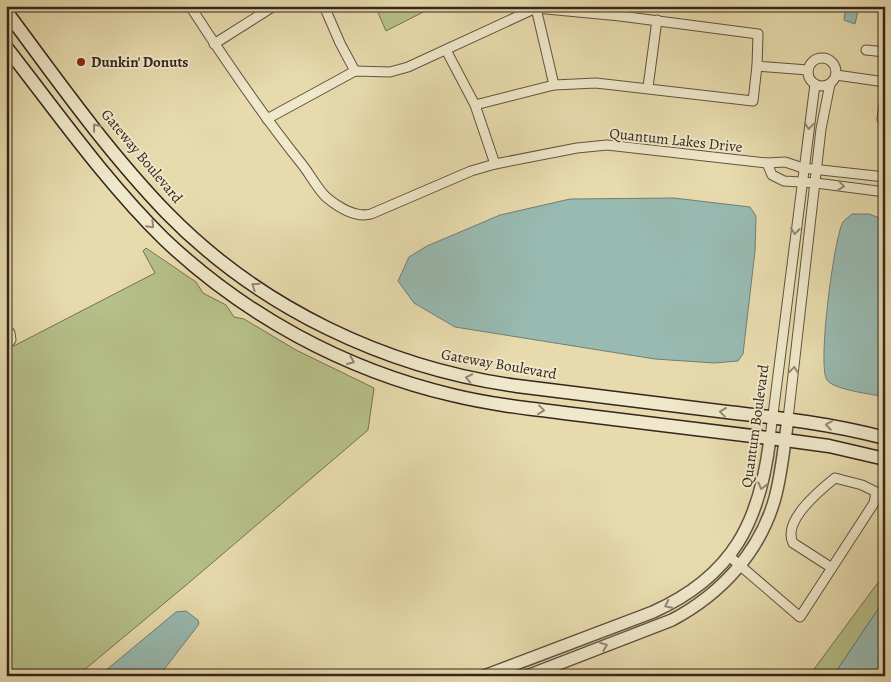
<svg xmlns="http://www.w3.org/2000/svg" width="891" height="682" font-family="Alegreya,serif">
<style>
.green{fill:#b6c089;stroke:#767253}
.water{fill:#98bab1;stroke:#717e76}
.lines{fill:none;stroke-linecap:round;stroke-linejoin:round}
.minor-casing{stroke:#625241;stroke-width:11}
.tertiary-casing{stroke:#625241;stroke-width:14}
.secondary-casing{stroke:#36251d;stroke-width:15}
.minor{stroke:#efe8ca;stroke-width:9}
.tertiary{stroke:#efe8ca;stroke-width:11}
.secondary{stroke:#efe8ca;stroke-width:12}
.oneway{stroke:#928674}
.poi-dot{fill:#8f2418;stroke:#efe8ca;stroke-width:2}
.labels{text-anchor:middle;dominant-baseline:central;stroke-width:4;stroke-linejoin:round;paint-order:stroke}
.poi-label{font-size:15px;font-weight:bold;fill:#36251d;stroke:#efe8ca;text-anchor:start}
.street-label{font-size:15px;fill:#36251d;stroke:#efe8ca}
</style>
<rect width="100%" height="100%" fill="#e7dbad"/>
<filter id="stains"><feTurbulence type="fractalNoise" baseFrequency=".004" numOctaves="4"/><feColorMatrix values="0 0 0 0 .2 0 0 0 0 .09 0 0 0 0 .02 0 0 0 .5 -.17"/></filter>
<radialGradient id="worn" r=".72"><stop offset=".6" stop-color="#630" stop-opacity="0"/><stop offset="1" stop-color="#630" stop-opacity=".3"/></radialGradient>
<g class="green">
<polygon points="375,6 435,6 386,31"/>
<polygon points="146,248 196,282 203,293 226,305 234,317 244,319 296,350 374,388 368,430 191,581 77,676 6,676 6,350 155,273 143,251"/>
<polygon points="885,573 885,599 833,676 809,676"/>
</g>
<g class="water">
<polygon points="846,6 859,6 855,24 844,20"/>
<polygon points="674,198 750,207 756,216 755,251 743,354 738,361 714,363 655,359 455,327 414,303 398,281 409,257 427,246 500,215 570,199"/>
<path d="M852,214H869L885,220V397C872,394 834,390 827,380C817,367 834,237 843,222C845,219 850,216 852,214Z"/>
<polygon points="885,599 885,676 833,676"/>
<polygon points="186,611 198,620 199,624 159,676 99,676 176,612"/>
</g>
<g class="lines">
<g class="minor-casing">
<g id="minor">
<path d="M190,6C225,60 261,113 301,163C310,174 316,187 326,197C338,207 356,218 371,214L471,171L495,164L577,148L607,145L767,163L785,162L803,168L885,177"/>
<polyline points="324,6 340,43 355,71"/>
<polyline points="536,8 554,85"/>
<polyline points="214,44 274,6"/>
<polyline points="446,50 475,105 495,164"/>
<polyline points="866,50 885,52"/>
<circle cx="822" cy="72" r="14"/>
<polyline points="836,75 885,82"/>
<polyline points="648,87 657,20"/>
<polyline points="885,97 882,119 885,120"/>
<polyline points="475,105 554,85 596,83 753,101 757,66"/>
<polyline points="267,119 355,71 390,72 408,67 536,8 620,16 758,34 757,66 808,70"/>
<polyline points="767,163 772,175 784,181 816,183 885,192"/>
<polyline points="6,328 10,333 11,340 6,345"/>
<polyline points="788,419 821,129 830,84"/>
<polyline points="770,438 815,84"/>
<path d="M729,556L800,617C825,579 849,541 874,503L876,492L862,485L835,478C820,490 782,521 793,543L832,568"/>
</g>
</g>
<g class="tertiary-casing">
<g id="tertiary">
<path d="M484,676L653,612C733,576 760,522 770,438"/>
<path d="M527,676L672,620C721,594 760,552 775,498C782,472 784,445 788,419"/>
</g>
</g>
<g class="secondary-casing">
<g id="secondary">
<path d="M6,11C57,80 108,152 167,213C260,308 386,368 517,386C587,395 657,403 727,412C780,418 833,424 885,438"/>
<path d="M6,47C57,112 105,181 164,239C244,315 345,370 452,395C497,406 543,410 589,416C654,424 720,432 785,440L829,446L885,459"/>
</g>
</g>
<use href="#minor" class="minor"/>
<use href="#tertiary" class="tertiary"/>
<use href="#secondary" class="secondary"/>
</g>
<defs><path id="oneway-chevron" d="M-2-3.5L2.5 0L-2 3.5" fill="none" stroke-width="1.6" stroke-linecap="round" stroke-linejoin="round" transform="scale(1.25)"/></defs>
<g class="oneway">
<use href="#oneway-chevron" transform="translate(809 126) rotate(95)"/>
<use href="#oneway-chevron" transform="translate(96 127) rotate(-128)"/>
<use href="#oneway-chevron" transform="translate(841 186) rotate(7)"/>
<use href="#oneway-chevron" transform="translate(151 225) rotate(45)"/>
<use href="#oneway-chevron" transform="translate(795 231) rotate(97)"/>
<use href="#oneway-chevron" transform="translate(255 286) rotate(-146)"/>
<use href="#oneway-chevron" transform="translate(351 361) rotate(23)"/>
<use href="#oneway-chevron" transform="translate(794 370) rotate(-83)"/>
<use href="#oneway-chevron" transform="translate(469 378) rotate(-168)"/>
<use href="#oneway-chevron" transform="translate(541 410) rotate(7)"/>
<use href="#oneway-chevron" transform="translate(723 412) rotate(-173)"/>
<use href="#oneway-chevron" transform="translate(829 425) rotate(-170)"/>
<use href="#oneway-chevron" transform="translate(762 486) rotate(104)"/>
<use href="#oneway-chevron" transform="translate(668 605) rotate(154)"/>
<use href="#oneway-chevron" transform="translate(604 646) rotate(-21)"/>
</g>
<circle class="poi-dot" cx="81" cy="62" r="5"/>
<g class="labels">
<g class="poi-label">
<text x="91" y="62">Dunkin' Donuts</text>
</g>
<g class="street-label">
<text transform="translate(676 140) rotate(6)">Quantum Lakes Drive</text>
<text transform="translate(142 156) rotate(50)">Gateway Boulevard</text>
<text transform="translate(499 364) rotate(10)">Gateway Boulevard</text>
<text transform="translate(755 426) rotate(-82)">Quantum Boulevard</text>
</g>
</g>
<rect width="891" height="682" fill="none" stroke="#e7dbad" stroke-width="25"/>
<rect x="8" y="8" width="876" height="667" fill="none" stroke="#36251d" stroke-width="2.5"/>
<rect x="12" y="12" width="866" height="657" fill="none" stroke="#36251d"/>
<rect width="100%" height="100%" filter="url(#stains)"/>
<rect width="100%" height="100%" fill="url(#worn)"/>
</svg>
